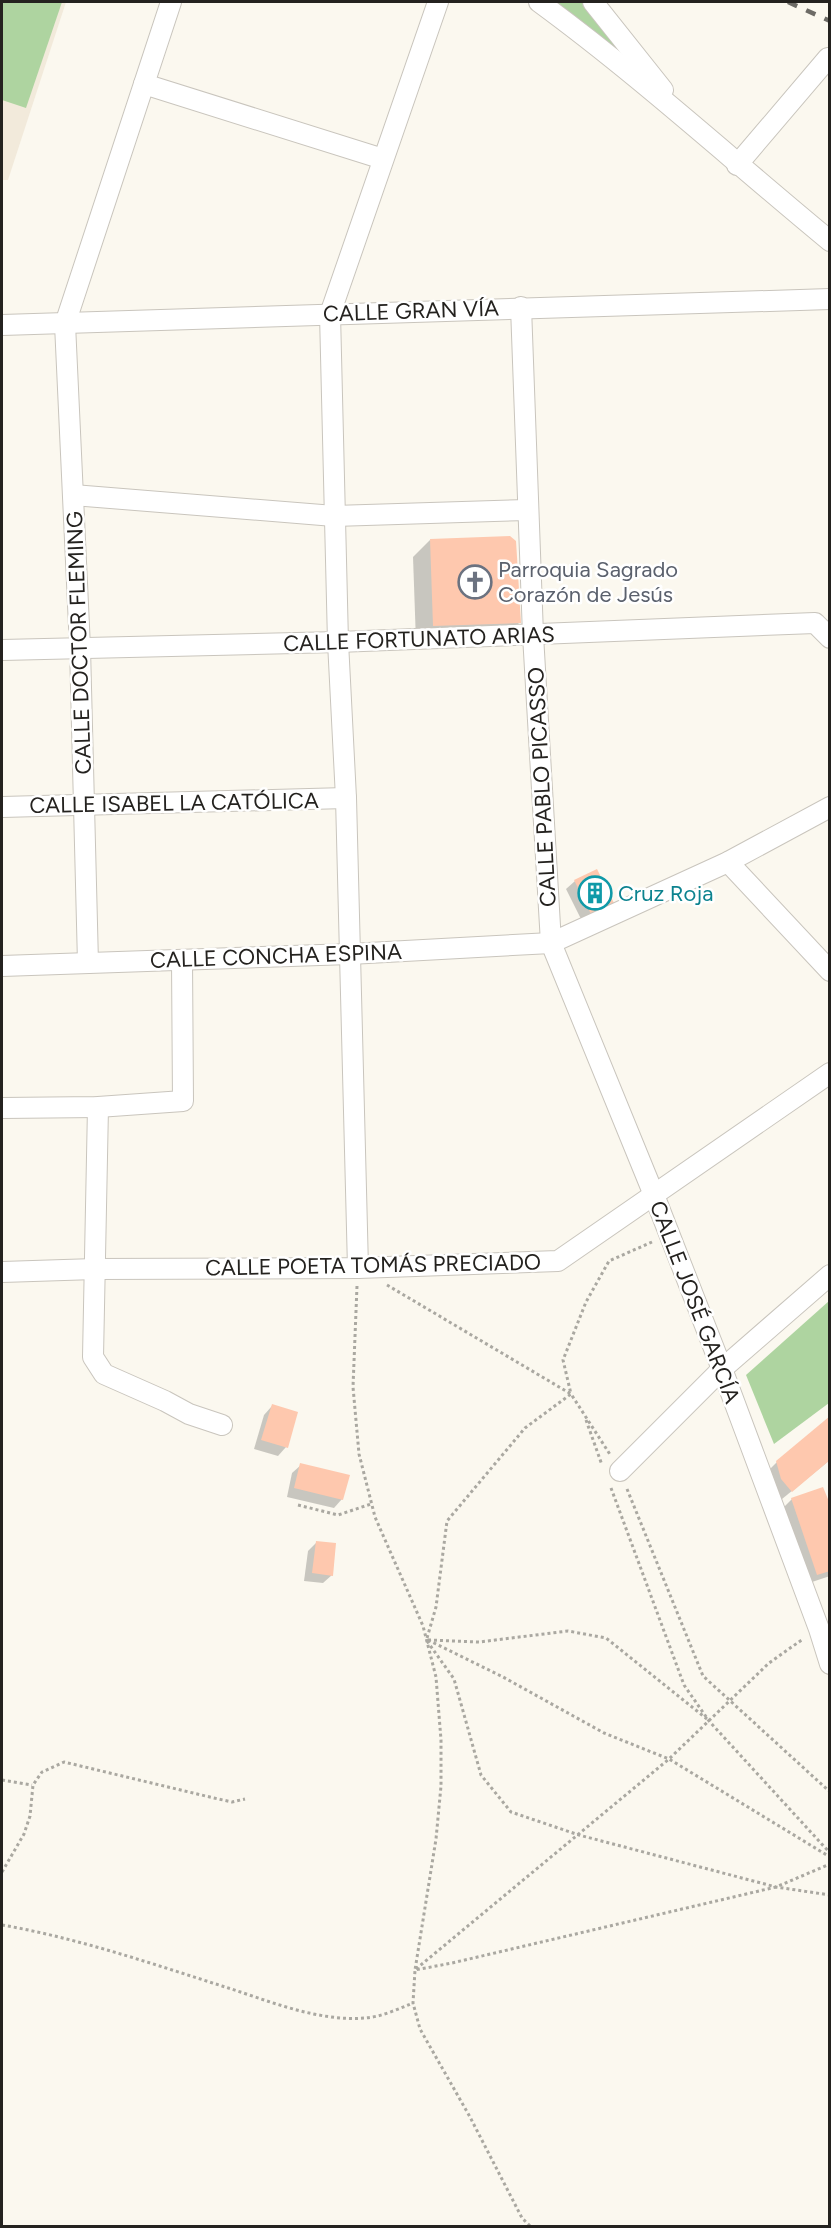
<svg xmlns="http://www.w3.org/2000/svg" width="831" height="2228" font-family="Figtree,sans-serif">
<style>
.built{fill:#f2eadb}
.green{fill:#aed4a0}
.shadow{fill:#0003}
.building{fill:#fec8ae}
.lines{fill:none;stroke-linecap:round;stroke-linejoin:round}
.minor-casing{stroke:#c9c5bd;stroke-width:22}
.path{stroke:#aaa8a1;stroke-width:3;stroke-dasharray:3 3;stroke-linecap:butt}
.minor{stroke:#fff;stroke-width:20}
.rail{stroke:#6d6b66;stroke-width:4.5;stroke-dasharray:10 10;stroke-linecap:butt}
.labels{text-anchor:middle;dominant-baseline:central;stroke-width:5;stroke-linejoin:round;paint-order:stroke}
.street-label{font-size:22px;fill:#24221f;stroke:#fff}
.worship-label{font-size:22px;fill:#5b616d;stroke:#fff;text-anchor:start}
.culture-label{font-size:22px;fill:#0d838f;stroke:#fff;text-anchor:start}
</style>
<rect width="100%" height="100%" fill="#fbf8ef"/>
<polygon class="built" points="2,2 66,2 8,180 2,180"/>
<g class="green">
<polygon points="2,2 62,2 26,108 2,100"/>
<polygon points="539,2 593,2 651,76"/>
<polygon points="829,1301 829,1403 774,1444 746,1375"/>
</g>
<g class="shadow">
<polygon points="430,540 519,623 502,640 416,642 413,557"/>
<polygon points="575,881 614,906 584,925 566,889"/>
<polygon points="272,1406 286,1447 278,1456 254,1449 264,1415"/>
<polygon points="830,1460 782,1499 773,1488 768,1471 777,1462"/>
<polygon points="301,1465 342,1499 334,1508 287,1497 292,1473"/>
<polygon points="792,1499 830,1509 830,1576 809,1583 783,1508"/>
<polygon points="316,1543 332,1575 323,1583 304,1581 308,1551"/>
</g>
<g class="building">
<polygon points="510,536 516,541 521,623 433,626 430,539"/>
<polygon points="597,869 616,907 593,918 574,880"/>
<polygon points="272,1404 298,1412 288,1448 261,1440"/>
<polygon points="830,1416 830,1460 792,1492 781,1479 776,1461"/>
<polygon points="300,1463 350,1475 343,1500 294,1488"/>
<polygon points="823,1487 830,1504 830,1571 817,1575 791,1498"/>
<polygon points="316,1541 336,1543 333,1576 312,1573"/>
</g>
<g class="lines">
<g class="minor-casing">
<g id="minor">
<path d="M539,2C640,76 733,161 830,241"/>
<polyline points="593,2 663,90"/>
<polyline points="144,84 383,159"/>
<polyline points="737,165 828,58"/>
<polyline points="521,307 533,635 551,943 654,1195 722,1369 819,1629 830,1664"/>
<polyline points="2,325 830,299"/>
<polyline points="73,495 334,516 528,510"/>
<polyline points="2,650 338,642 815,623 830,638"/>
<polyline points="2,807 346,798"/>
<polyline points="728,862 830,971"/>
<polyline points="88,963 80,648 65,324 171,2"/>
<polyline points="2,966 350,954 551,943 728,862 830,807"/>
<polyline points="98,1107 93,1357 104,1374 165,1401 189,1414 222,1425"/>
<polyline points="2,1108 98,1107 183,1101 182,960"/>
<polyline points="358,1268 346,798 338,642 330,314 438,2"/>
<polyline points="2,1272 95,1269 358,1268 558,1261 830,1073"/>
<polyline points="620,1471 722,1369 830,1275"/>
</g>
</g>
<g class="path">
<polyline points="387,1285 571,1394 611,1456"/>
<polyline points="357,1286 353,1387 359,1454 375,1517 423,1626 436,1677 441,1740 441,1786 436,1839 415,1970"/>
<polyline points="586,1420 602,1465"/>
<polyline points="611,1488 684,1685 709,1721 830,1853"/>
<polyline points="627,1489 703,1676 830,1792"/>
<polyline points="298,1505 338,1515 371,1504"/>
<polyline points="427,1638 436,1607 447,1521 525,1428 571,1394 563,1360 586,1302 609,1261 652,1242"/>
<polyline points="428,1640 503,1677 604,1733 669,1759 830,1857"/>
<polyline points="428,1640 479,1642 568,1631 606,1638 707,1719"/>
<polyline points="427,1641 454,1679 481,1775 511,1812 579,1835 776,1887 830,1895"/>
<polyline points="2,1780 32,1785"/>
<polyline points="2,1872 24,1834 30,1816 33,1785 42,1772 64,1762 214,1798 232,1802 245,1799"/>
<path d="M2,1925C77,1938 150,1963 222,1986C267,2000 317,2022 365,2018C381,2017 398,2009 413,2003"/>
<polyline points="416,1969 669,1759 769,1663 803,1639"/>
<polyline points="530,2226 522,2218 470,2117 420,2029 413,2003 415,1970 452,1963 776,1887 830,1864"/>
</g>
<use href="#minor" class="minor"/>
<polyline class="rail" points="788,2 830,21"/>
</g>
<defs>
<g id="church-ring" transform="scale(1.725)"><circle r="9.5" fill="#fff" stroke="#6b7280" stroke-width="1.5"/><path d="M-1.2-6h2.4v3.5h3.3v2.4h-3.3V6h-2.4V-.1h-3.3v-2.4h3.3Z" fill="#6b7280"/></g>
<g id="building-ring" transform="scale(1.725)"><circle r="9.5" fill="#fff" stroke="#0f9aa8" stroke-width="1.5"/><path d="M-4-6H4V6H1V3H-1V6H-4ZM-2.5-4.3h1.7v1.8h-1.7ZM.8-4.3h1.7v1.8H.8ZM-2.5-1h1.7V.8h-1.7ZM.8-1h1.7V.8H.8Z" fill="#0f9aa8"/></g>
</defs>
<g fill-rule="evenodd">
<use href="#church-ring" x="475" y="582"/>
<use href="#building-ring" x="595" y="893"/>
</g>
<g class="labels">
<g class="street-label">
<text transform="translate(411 311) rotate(-2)">CALLE GRAN VÍA</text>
<text transform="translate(419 639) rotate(-2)">CALLE FORTUNATO ARIAS</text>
<text transform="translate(79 643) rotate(-92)">CALLE DOCTOR FLEMING</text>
<text transform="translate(542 787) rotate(-93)">CALLE PABLO PICASSO</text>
<text transform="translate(174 803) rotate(-1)">CALLE ISABEL LA CATÓLICA</text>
<text transform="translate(276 956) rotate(-2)">CALLE CONCHA ESPINA</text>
<text transform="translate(373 1265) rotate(-1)">CALLE POETA TOMÁS PRECIADO</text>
<text transform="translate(695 1302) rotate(69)">CALLE JOSÉ GARCÍA</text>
</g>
<g class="worship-label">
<text x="498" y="569">Parroquia Sagrado<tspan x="498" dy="25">Corazón de Jesús</tspan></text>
</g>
<g class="culture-label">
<text x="618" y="893">Cruz Roja</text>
</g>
</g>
<rect width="831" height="2228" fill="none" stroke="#24221f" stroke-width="6"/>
</svg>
